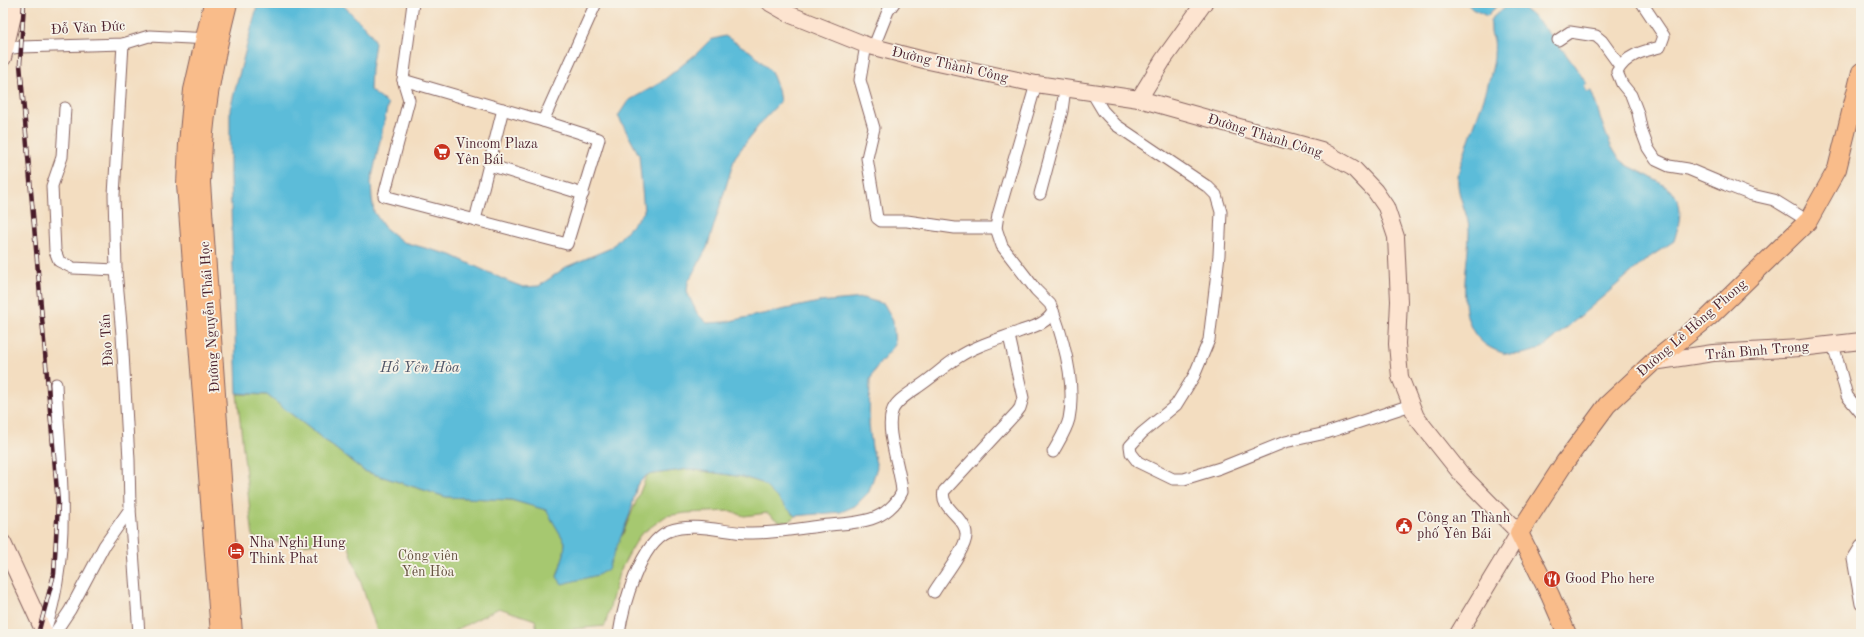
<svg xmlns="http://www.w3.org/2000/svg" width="1864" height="637" font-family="'Old Standard TT',serif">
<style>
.green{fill:#a6c870;stroke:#78744e}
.water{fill:#5bbcd9;stroke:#526e82}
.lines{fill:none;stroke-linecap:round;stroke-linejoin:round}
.street-casing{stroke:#85625f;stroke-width:13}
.secondary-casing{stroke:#85625f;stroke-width:18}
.primary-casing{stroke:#85625f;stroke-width:20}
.street{stroke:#fff;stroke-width:11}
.secondary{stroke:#fde4d0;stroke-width:16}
.primary{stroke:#f9bc8a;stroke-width:18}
.rail-casing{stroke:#4a1f2b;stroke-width:4.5}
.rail{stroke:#f7f3e8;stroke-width:3;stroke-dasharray:9;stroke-linecap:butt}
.labels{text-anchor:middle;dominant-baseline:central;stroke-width:3.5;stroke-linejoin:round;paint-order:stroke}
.street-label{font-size:14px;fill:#4a1f2b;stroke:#f7f3e8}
.poi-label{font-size:14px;fill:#4a1f2b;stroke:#f7f3e8;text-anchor:start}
.park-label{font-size:14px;fill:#665240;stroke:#f7f3e8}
.water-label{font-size:15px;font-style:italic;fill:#505668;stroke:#f7f3e8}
</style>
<rect width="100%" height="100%" fill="#f7f3e8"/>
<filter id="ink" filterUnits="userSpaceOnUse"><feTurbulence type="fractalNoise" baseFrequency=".025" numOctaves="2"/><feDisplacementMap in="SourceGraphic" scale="8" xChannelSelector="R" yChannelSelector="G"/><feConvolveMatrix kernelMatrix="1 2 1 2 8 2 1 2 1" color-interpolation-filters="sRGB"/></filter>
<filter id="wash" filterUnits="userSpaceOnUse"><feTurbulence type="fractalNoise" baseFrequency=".012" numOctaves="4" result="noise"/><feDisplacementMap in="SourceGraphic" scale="16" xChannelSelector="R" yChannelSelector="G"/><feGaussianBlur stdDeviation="0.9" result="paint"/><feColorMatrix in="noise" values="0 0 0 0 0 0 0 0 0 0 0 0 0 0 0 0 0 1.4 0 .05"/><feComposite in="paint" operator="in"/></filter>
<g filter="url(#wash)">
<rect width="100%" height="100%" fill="#f3ddc0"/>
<polygon class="green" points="237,394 267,395 364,471 446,497 511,500 547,510 565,542 564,554 557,577 630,512 622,536 647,475 689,469 743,477 762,483 795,516 789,522 778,521 767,513 744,516 731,511 686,513 666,516 640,535 629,554 619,573 605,626 554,631 554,634 538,634 535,620 499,608 448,634 378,634 348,544 334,542 297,545 253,538"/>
<g class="water">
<polygon points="258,3 341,3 364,26 371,34 375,43 371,69 370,90 388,104 371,182 372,198 374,212 384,227 403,242 451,255 507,281 523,287 539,286 566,267 611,248 644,212 639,155 618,116 628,101 660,83 696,54 710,40 725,36 751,52 771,71 778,89 780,102 763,120 735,157 707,248 688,282 687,292 697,313 707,323 725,322 819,302 863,298 884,304 893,320 895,345 876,368 870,380 869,425 872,448 877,467 869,492 855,506 841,512 795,516 762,483 743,477 689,469 647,475 637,485 630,514 608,569 598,575 562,584 557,577 564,554 565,542 546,510 511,500 446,497 364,471 267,395 237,393 230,177 230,109"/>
<polygon points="1467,3 1500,3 1487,16 1472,9"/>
<path d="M1509,3C1532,3 1574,65 1587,84L1584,86L1587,92L1591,91C1600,112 1606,146 1622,161C1627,166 1635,169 1641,172C1677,192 1688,197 1674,241L1647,259L1544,347C1528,354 1512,358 1495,350C1449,330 1469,269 1469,231C1469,213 1456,196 1458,178C1459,165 1465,152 1469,140C1478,114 1490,86 1494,58C1494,53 1495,45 1494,40C1493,37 1491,35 1491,32C1491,28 1491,24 1490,20Z"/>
</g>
</g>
<g filter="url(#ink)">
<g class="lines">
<g class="street-casing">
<g id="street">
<polyline points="413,3 403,80 409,100 384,196 567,244 599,139 543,121"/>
<path d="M1642,3L1664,36L1660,47C1643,51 1626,55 1617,72L1622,84L1631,95L1638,113L1642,132L1648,148L1656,160L1669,166L1688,169L1726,185L1752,195L1774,200L1808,221"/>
<polyline points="1558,40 1570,32 1596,36 1602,41 1620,66"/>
<polyline points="123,44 114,195 116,270 122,335 129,460 130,509 139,634"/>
<polyline points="866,45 860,80 874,128 867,158 877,218 881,221 907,221 955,228 996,228"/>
<polyline points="874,46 888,11 894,3"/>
<polyline points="6,49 20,47 123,44 149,36 211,39"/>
<polyline points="403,80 543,121 596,3"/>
<polyline points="1091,91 1103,111 1116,125 1208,187 1216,195 1221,212 1219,255 1209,340 1194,376 1176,405 1142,433 1130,446 1131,453 1138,462 1173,479 1184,479 1220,468 1285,442 1326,433 1411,405"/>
<polyline points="65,108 62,157 52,186 55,251 59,261 73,268 116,270"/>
<polyline points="489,165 583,194"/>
<polyline points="1040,194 1062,111 1065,88"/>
<polyline points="475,220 503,109"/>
<polyline points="1833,344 1847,396 1861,413"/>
<path d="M1053,452C1059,441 1066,431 1069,419C1076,384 1065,344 1053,311"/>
<polyline points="1861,546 1853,559 1861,604"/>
<path d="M934,592C941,580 966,549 966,536C968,518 939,509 944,491L1017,412L1020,408L1023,398L1009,336"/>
<path d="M44,632C51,616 54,600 57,582C68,516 59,450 56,384"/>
<polyline points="54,634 70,610 104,546 130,509"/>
<path d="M619,634C623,606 640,543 669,531C693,522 723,532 747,533C771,534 796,529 820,526C836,524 855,524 871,519C884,515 896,505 902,492C901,469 885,432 892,412C895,401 910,393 918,387C932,378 943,367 957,358C976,345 1000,339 1021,331C1033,327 1048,323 1053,311L1050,304L1036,290L1002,246L996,228L998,215L1036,84"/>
</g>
</g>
<g class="secondary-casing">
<g id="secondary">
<polyline points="770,3 791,15 866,45 924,60 1036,84 1139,99 1321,150 1353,168 1375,191 1386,207 1396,237 1399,301 1397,344 1400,377 1416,417 1462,475 1519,533 1458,634"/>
<polyline points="3,58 16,3"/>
<polyline points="1139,99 1163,60 1204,3"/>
<polyline points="1653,362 1713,353 1801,348 1861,341"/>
<polyline points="3,543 45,634"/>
</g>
</g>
<g class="primary-casing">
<g id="primary">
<polyline points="213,3 193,90 188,144 186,184 220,634"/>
<path d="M228,3C213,63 202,121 201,183L233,634"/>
<polyline points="1567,634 1550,595 1519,533 1565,462 1607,405 1653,362 1709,317 1808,221 1837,169 1861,72"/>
</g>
</g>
<use href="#street" class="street"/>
<use href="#secondary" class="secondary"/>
<use href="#primary" class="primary"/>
<g class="rail-casing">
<polyline id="rail" points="24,3 20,64 58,503 54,574 38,634"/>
</g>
<use href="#rail" class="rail"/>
</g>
</g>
<defs>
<g id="supermarket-disc" transform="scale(0.9)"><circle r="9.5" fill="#c8321e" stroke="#f7f3e8"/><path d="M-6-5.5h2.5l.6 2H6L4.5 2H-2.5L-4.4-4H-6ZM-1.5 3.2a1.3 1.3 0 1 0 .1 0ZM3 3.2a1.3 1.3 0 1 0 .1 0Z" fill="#fff"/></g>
<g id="civic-disc" transform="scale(0.9)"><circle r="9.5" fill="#c8321e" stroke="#f7f3e8"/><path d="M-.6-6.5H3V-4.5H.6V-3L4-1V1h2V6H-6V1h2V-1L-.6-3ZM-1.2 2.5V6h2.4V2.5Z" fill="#fff"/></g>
<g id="hotel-disc" transform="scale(0.9)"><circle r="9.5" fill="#c8321e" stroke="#f7f3e8"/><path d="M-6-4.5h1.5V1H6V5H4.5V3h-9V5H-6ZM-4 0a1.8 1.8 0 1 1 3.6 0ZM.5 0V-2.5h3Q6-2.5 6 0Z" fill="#fff"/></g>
<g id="restaurant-disc" transform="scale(0.9)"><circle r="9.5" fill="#c8321e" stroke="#f7f3e8"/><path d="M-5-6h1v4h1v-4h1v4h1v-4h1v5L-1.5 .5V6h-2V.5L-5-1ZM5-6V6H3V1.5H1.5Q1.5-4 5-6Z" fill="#fff"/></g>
</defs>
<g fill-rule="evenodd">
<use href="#supermarket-disc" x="442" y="152"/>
<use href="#civic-disc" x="1404" y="526"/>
<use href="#hotel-disc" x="236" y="551"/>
<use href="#restaurant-disc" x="1552" y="579"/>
</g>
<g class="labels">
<g class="street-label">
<text transform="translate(88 28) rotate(-3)">Đỗ Văn Đức</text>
<text transform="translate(950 65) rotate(13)">Đường Thành Công</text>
<text transform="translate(1265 136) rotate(17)">Đường Thành Công</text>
<text transform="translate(210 317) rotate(-94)">Đường Nguyễn Thái Học</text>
<text transform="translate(1692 328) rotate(-41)">Đường Lê Hồng Phong</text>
<text transform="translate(107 340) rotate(-94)">Đào Tấn</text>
<text transform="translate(1757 351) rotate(-5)">Trần Bình Trọng</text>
</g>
<g class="poi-label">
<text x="455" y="144">Vincom Plaza<tspan x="455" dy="16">Yên Bái</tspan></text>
<text x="1417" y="518">Công an Thành<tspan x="1417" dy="16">phố Yên Bái</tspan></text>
<text x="249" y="543">Nha Nghi Hung<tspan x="249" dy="16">Think Phat</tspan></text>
<text x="1565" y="579">Good Pho here</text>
</g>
<g class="park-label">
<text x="428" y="556">Công viên<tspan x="428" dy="16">Yên Hòa</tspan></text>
</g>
<g class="water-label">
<text x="420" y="368">Hồ Yên Hòa</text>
</g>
</g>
<rect width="1864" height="637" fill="none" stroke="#f7f3e8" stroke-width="16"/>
</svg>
